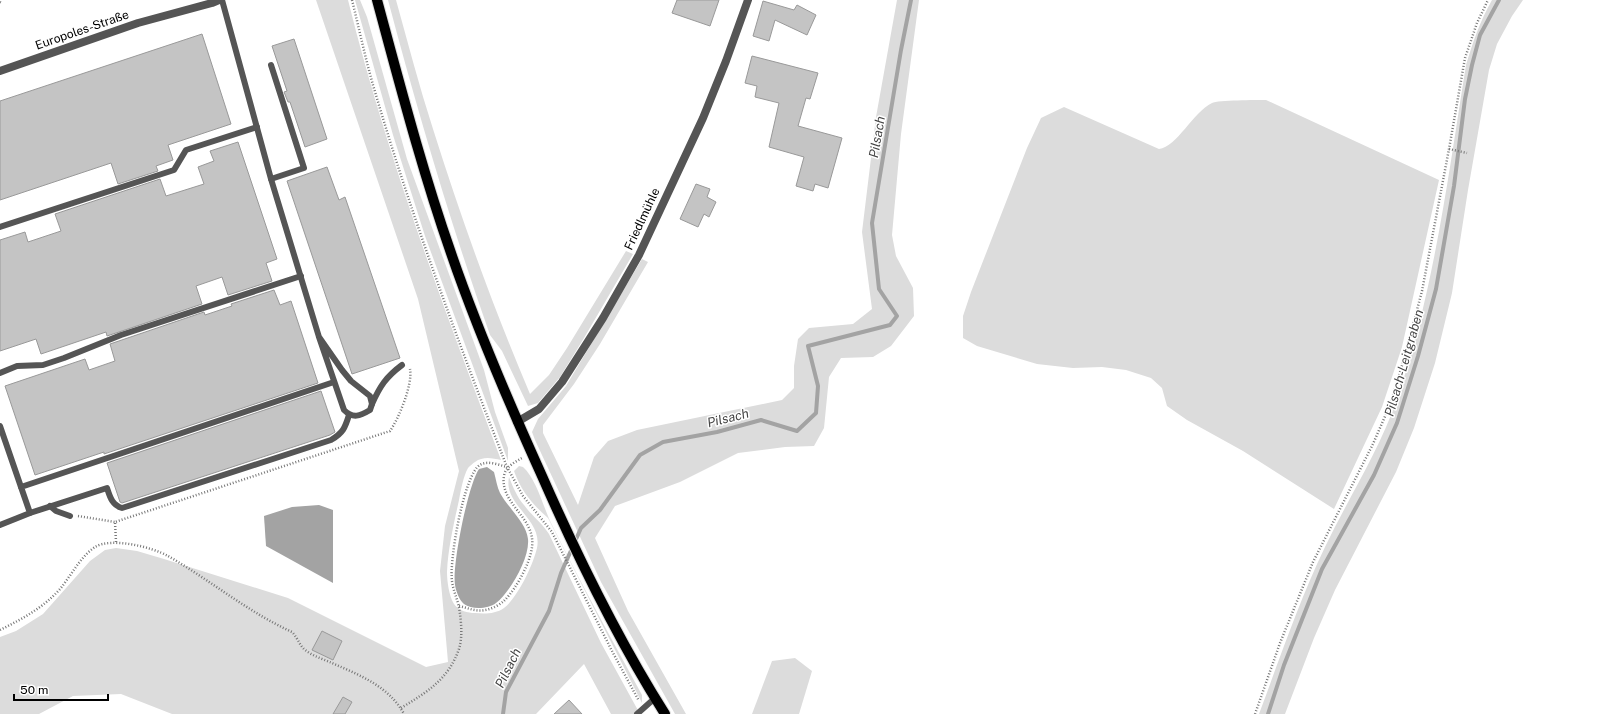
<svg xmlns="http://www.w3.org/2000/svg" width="1613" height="714" font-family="'Public Sans',sans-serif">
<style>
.green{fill:#dcdcdc}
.water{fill:#a3a3a3}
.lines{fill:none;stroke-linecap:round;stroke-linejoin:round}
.stream{stroke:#a3a3a3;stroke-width:4}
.building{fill:#c4c4c4;stroke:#999}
.primary-casing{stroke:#dbdbdb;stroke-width:12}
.path{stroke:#777;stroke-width:2.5;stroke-dasharray:1 2;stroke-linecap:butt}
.service{stroke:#555;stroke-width:6}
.minor{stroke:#555;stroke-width:8}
.primary{stroke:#000;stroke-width:10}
.labels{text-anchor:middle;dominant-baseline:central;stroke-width:3;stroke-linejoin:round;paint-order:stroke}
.street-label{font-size:12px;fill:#000;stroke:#fff}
.water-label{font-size:13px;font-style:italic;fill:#444;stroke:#fff}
</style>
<rect width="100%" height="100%" fill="#fff"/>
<g class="green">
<path d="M316,0H348C387,157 444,309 501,460C492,458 483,456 475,462C473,463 470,466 468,468C463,477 461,490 459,500C454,523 448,548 447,572C447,581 449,596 454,604C459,611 468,613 475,613C484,614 496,614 504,608C518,597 533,565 537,548C543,519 503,505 509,477C513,487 517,497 524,505C532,516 542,523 549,534L601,643L640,714H611L584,664L536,714H172L121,694L73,696L39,714H0V637L16,631L43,614L90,561L105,550L116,548L137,551L164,559L288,598L426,667L448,662L440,571L445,526L459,471L418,299Z"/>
<polygon points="355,0 360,0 367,17 407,159 484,370 495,412 508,448 508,461 425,236 393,135"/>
<path d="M388,0H396C408,43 419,86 433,129C461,218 493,307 530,394L549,375L567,348L626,251L633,254L584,338L560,377L538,403L528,406L502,351L490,335C451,225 418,113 388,0Z"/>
<polygon points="897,0 919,0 901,134 892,235 896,256 913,288 914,316 891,346 873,357 841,358 829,377 824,428 814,446 785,447 738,453 680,482 615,506 595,538 628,611 686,714 675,714 601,582 535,440 532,432 538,419 566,386 642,259 648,262 600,344 574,384 543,425 543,433 578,505 594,457 608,441 637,430 782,400 794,388 794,366 798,339 809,328 853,324 872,309 862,232 876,117"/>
<path d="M1492,0H1523L1512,16L1497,44L1489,70L1468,190L1452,293L1435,363L1414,428L1396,472L1335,590L1314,638L1285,714H1259C1280,658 1299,601 1325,547C1349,497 1379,451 1397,399C1434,291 1448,177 1466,65C1473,42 1480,21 1492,0Z"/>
<path d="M1266,100L1439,180L1402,347L1382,407L1334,509L1243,451L1187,420L1167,406L1162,388L1151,378L1126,370L1102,367L1073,368L1037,364L977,346L963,338V316L971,292L1027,148L1041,118L1064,107L1159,149C1177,147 1193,112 1212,103C1218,100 1256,100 1266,100Z"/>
<path d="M519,466L523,467C535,477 543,505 550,521C579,580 611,638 642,695V703L548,518C533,505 521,491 514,471Z"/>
<polygon points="795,658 812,671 799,714 752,714 772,661"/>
</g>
<g class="water">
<path d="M487,467L494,472C496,479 497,487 500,493C508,508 526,522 528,539C530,558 510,592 496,603C488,609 472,610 464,604C459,600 456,591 455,585C452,565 468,485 479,469Z"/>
<polygon points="319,505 333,510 333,583 266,546 264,516 292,507"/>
</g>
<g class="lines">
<g class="stream">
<polyline points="503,714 506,692 549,611 561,573 581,528 600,510 640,455 663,442 717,432 761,420 797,431 816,413 818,386 808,346 890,325 897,316 879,289 872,223 901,50 911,0"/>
<polyline points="1268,714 1284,665 1322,569 1374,475 1397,423 1418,356 1436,289 1454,186 1465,99 1472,65 1480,35 1499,0"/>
</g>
</g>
<g class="building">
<polygon points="677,0 719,0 710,26 672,13"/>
<polygon points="763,1 794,10 797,5 816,15 807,35 775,20 769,41 753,36"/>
<polygon points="202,34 231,124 168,145 173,160 156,166 158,171 118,184 111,163 0,200 0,101"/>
<polygon points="294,39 327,139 305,147 290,102 288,102 284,92 287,91 272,46"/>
<polygon points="752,56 818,73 810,99 806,98 798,126 842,138 828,188 815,184 813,191 796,186 804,157 769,147 779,103 755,97 757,86 745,83"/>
<polygon points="238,142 277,259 266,263 272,281 228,295 222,277 196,286 202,304 107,336 106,332 41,354 36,339 0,351 0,240 25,232 28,242 61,231 55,214 160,179 166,196 204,184 198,167 214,161 210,151"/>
<polygon points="327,167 339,200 345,197 400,358 352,374 287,181"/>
<polygon points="696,184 710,189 707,197 716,202 709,217 704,214 698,227 680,219"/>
<polygon points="274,290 280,305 291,301 318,383 104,454 104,452 35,475 5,386 85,359 89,370 115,361 110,344 204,312 205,315 232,306 231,304"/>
<polygon points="321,391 335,432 330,435 122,503 120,502 107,463"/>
<polygon points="322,631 342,641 333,660 312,650"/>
<polygon points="343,697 352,702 345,714 333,714"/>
<polygon points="569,700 582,714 554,714"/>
</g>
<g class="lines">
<g class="primary-casing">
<path id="primary" d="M377,0C400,85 422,170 451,253C477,329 509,403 542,476C578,558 617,638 665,714"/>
</g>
<g class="path">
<path d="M352,0C359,28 365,57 373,85C411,215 458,342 507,467L523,496L552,532L612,651L639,701"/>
<polyline points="0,2 2,3"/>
<polyline points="1449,149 1467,153"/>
<polyline points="78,516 115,522"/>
<path d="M116,542L115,522L390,431C399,418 413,384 410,369"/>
<path d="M459,606C468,608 476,612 485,610C492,609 499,605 504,601C517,588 535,556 532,538C529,515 500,501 504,476C505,467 515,462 522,458"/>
<path d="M0,630C22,619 43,608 60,589C71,576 80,557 95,547C111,537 152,547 168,556C210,580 248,612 292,632C297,637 299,644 304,649C312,656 323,659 332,663C359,675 389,686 404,714"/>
<path d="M401,708C427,692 448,680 459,649C463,636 461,620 459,607C457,598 453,590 452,581C449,561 464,474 480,465C488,460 499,465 507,467"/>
<polyline points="1255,714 1280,643 1313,562 1373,444 1390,405 1404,359 1422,291 1449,149 1465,58 1477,23 1488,0"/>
</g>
<g class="service">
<path d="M222,0L271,179L319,337L344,410C353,419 360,416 370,410L372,404L370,396L351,381L342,370L319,337"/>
<polyline points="271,179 304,168 271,65"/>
<polyline points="0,227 174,170 186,150 257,127"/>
<polyline points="0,373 17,366 43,365 64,358 121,335 301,276"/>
<path d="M372,404C380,386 386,377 402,365"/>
<polyline points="0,426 21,487"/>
<polyline points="50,506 56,511 70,516"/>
<path d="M30,513L107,488C110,497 112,505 122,508L331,440C343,433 345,428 349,415"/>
<polyline points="0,525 30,513 21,487 334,382"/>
<polyline points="637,714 655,698"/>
</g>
<g class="minor">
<polyline points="0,71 138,23 212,3 219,0"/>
<polyline points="517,422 539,409 562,382 603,318 639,255 703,118 726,61 748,0"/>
</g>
<use href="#primary" class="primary"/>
</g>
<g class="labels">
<g class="street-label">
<text transform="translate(82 30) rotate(-19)">Europoles-Straße</text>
<text transform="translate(642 219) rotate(-65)">Friedlmühle</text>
</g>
<g class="water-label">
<text transform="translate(877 137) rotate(-80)">Pilsach</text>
<text transform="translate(1404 363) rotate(-74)">Pilsach-Leitgraben</text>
<text transform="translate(728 418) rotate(-14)">Pilsach</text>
<text transform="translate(508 668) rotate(-64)">Pilsach</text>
</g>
</g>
<path d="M14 694v6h94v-6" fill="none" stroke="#000000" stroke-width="2"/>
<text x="20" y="694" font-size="12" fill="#000000" stroke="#ffffff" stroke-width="3" paint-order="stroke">50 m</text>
</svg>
